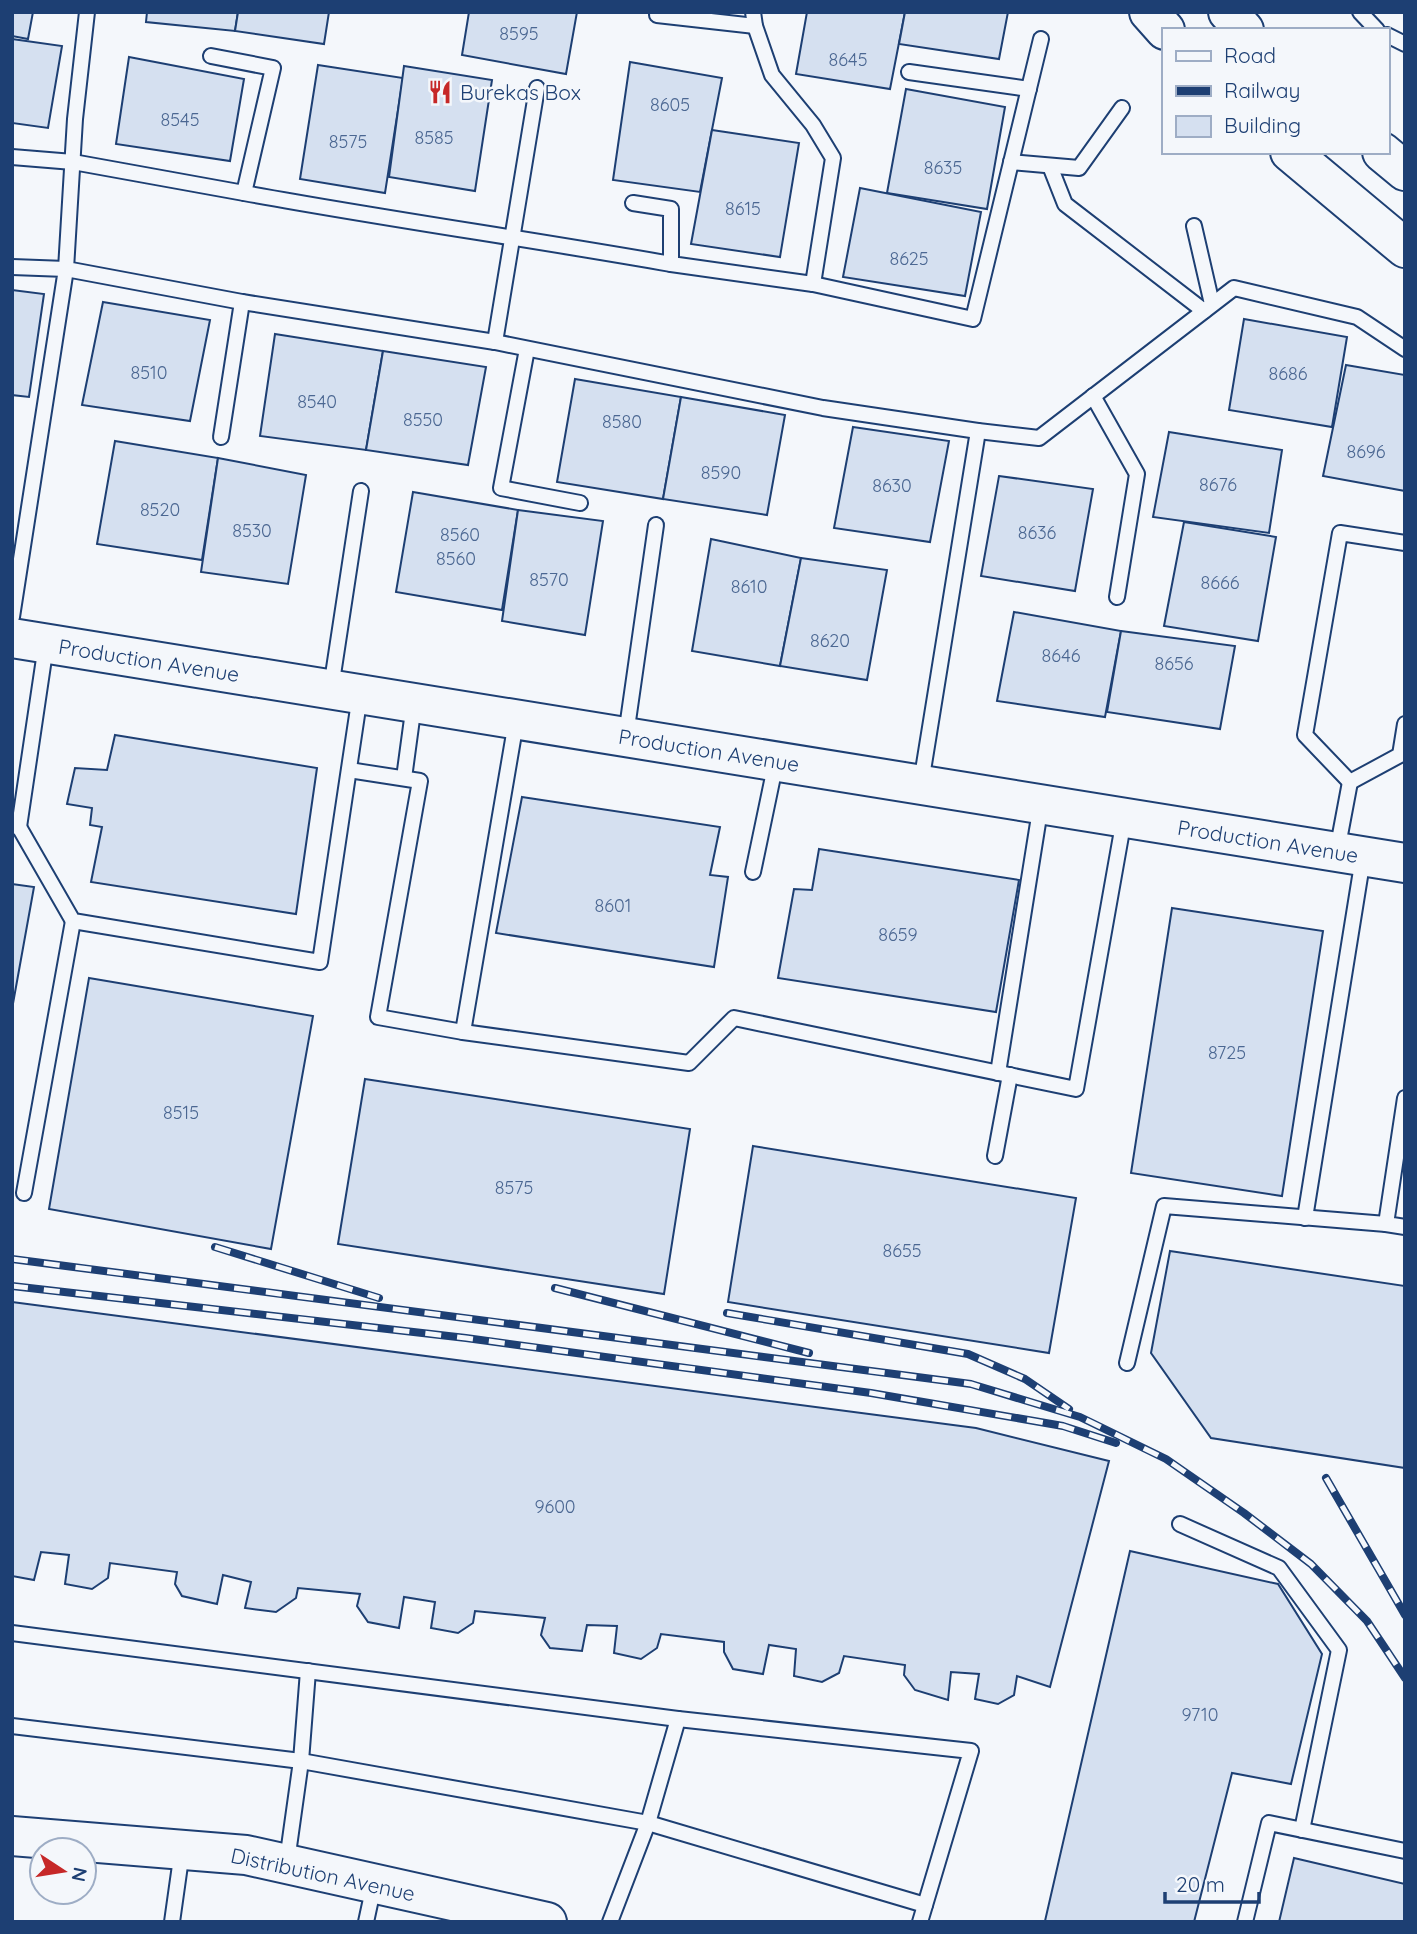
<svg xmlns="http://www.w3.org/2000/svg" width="1417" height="1934" font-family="Quicksand,sans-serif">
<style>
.building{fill:#d5e0f0;stroke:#1d3f73;stroke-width:2}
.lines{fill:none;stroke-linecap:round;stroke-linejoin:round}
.lane-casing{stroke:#1d3f73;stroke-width:18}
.secondary-casing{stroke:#1d3f73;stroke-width:42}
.primary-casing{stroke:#1d3f73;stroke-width:42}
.lane{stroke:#f4f7fb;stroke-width:14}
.secondary{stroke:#f4f7fb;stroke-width:38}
.primary{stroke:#f4f7fb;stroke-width:38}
.rail-casing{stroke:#1d3f73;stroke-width:8}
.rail{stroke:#f4f7fb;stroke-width:5;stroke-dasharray:16;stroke-linecap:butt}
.labels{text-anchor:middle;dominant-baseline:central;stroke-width:5;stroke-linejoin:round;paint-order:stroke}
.number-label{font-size:18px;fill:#4b6792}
.poi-label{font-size:21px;fill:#1d3f73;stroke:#f4f7fb;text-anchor:start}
.street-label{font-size:21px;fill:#1d3f73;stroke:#f4f7fb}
</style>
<rect width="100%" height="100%" fill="#f4f7fb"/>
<g class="building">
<polygon points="12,12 33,12 28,39 12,36"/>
<polygon points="147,12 238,12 235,31 146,22"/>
<polygon points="238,12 329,12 324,44 235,31"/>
<polygon points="469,12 577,12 566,74 462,55"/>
<polygon points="807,12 905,12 890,89 796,74"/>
<polygon points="905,12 1008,12 999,59 899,44"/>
<polygon points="12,39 62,46 48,128 12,123"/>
<polygon points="129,57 244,79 230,161 116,144"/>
<polygon points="630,62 722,78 700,192 613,180"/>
<polygon points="318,65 403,78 385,193 300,179"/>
<polygon points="404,66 492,80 475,191 389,177"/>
<polygon points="906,89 1005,107 987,209 887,193"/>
<polygon points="712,130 799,143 780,257 691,244"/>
<polygon points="860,188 981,212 965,296 843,277"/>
<polygon points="12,290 44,294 29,397 12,395"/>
<polygon points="103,302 210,320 190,421 82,405"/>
<polygon points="1244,319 1347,337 1332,427 1229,410"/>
<polygon points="275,334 383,351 366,450 260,436"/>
<polygon points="383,351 486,367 468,465 366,450"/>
<polygon points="1346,365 1405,375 1405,491 1323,476"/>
<polygon points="575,379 681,397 663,499 557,482"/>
<polygon points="681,397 785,415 767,515 663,499"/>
<polygon points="853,427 949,441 930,542 834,528"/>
<polygon points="1169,432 1282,450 1269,533 1153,517"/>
<polygon points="115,441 218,458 202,560 97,544"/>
<polygon points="218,458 306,475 288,584 201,572"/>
<polygon points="999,476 1093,489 1075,591 981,576"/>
<polygon points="413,492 518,510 502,610 396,592"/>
<polygon points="518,510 603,521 585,635 502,621"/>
<polygon points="1184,522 1276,537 1258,641 1164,626"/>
<polygon points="711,539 801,558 780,666 692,651"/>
<polygon points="801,558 887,570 867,680 780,666"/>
<polygon points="1014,612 1121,631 1105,717 997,701"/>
<polygon points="1121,631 1235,646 1220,729 1107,712"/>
<polygon points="115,735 317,768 296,914 91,882 102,827 90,825 92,808 67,804 75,768 107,770"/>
<polygon points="522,797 720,827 710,875 728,877 714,967 496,933"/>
<polygon points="819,849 1019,880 996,1012 778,978 794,889 812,890"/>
<polygon points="12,884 34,887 12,1009"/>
<polygon points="1172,908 1323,931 1282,1196 1131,1173"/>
<polygon points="89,978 313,1016 271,1249 49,1209"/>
<polygon points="365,1079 690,1129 664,1294 338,1244"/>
<polygon points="753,1146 1076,1198 1049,1353 728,1302"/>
<polygon points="1170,1251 1405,1286 1405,1468 1211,1438 1151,1353"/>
<polygon points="12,1302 976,1428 1109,1461 1050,1687 1017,1676 1014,1695 998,1704 975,1699 979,1674 951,1672 948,1700 915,1690 904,1675 905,1665 844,1656 839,1673 822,1682 794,1676 796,1649 769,1645 763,1674 733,1669 724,1652 724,1642 661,1634 657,1648 641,1659 614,1653 617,1626 587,1625 582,1651 550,1648 541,1635 545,1618 475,1611 473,1623 458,1633 431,1628 435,1602 404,1597 399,1628 368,1622 357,1606 360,1594 298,1588 296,1598 276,1612 245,1608 251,1582 223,1575 217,1604 182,1596 175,1584 177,1572 110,1563 108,1578 92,1589 65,1584 69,1555 41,1552 34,1580 12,1576"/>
<polygon points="1130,1551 1278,1584 1322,1654 1291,1784 1232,1773 1194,1922 1049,1922 1045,1921"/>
<polygon points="1294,1858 1405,1884 1405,1922 1279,1922"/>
</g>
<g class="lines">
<g class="lane-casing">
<g id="lane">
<polyline points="87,12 75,119 66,269 242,302 495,342 823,408 978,431 921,783"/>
<polyline points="1360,12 1377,30"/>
<polyline points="657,15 755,26"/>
<polyline points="1387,35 1405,44"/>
<polyline points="909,72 1029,89"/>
<polyline points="12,157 73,162 244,193 273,68 211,56"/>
<polyline points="1011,162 1079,168 1122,108"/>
<polyline points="1050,166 1065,204 1204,311"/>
<path d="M244,193C386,219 529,239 671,264"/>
<polyline points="633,203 671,209 671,264 813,284 833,158 813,125 772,75 755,26 753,12"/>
<polyline points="1194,226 1212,304"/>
<polyline points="12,267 66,269 12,617"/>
<polyline points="813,284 973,319 1041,39"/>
<polyline points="495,342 537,88"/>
<polyline points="527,349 501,488 580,503"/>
<polyline points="1093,396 1137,474 1117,597"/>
<polyline points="978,431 1039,438 1234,288 1357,317 1405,349"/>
<polyline points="221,437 242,302"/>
<polyline points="331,688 361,491"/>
<polyline points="626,735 656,525"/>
<polyline points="349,770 420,781 378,1017 463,1032 689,1063 734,1018 1076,1089 1124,819"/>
<polyline points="404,778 414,704"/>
<polyline points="1350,782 1305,735 1340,533 1405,543"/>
<polyline points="1350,782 1400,755 1405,724"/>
<polyline points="12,826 19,827 46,645"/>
<polyline points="19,827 73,921 320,962 360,695"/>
<polyline points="1337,851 1350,782"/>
<polyline points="753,872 776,762"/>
<polyline points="463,1032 516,722"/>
<polyline points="998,1073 1041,804"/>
<polyline points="1405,1098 1386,1224 1405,1227"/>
<polyline points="995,1156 1010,1075"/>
<polyline points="24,1193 73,921"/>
<polyline points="1305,1218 1363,858"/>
<polyline points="1127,1363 1164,1206 1386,1224"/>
<polyline points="1180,1524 1279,1568 1339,1650 1302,1830"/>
<polyline points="12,1633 678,1719 971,1751 920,1922"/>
<polyline points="12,1726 301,1761 648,1823 925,1905"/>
<polyline points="287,1861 301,1761 308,1671"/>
<polyline points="172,1922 182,1851"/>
<polyline points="366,1922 374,1885"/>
<polyline points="610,1922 648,1823 678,1719"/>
<polyline points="1245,1922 1269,1823 1405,1851"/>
</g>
</g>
<g class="secondary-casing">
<g id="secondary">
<polyline points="12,638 1405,863"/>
<polyline points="12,1836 246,1855 547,1922"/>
</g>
</g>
<g class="primary-casing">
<g id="primary">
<polyline points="1149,12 1165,30"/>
<polyline points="1228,12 1244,30"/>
<polyline points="1290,152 1405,248"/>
<polyline points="1382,152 1405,171"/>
</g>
</g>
<use href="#lane" class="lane"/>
<use href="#secondary" class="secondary"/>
<use href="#primary" class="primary"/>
<g class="rail-casing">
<g id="rail">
<polyline points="215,1247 379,1298"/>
<polyline points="12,1259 971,1384 1080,1417 1166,1459 1244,1513 1311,1564 1367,1621 1405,1678"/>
<polyline points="12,1286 466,1338 871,1393 1063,1426 1116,1443"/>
<polyline points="555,1288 809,1353"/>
<polyline points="727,1313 968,1354 1025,1379 1069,1409"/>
<polyline points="1326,1478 1405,1615"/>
</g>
</g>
<use href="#rail" class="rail"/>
</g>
<defs>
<g id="restaurant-bare" transform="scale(1.89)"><path d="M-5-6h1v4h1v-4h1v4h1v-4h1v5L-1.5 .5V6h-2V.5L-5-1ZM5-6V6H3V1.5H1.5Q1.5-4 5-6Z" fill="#c62828" stroke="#f4f7fb" stroke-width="2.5" paint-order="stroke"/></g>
</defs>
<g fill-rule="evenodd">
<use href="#restaurant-bare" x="440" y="92"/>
</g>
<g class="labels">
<g class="number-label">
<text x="519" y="33">8595</text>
<text x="848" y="59">8645</text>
<text x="670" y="104">8605</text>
<text x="180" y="119">8545</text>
<text x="434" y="137">8585</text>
<text x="348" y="141">8575</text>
<text x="943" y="167">8635</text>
<text x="743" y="208">8615</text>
<text x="909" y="258">8625</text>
<text x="149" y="372">8510</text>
<text x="1288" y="373">8686</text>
<text x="317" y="401">8540</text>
<text x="423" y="419">8550</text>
<text x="622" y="421">8580</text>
<text x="1366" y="451">8696</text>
<text x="721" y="472">8590</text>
<text x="1218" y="484">8676</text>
<text x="892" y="485">8630</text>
<text x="160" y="509">8520</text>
<text x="252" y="530">8530</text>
<text x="1037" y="532">8636</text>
<text x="460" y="534">8560</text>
<text x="456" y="558">8560</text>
<text x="549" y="579">8570</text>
<text x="1220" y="582">8666</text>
<text x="749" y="586">8610</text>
<text x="830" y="640">8620</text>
<text x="1061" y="655">8646</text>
<text x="1174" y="663">8656</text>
<text x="613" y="905">8601</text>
<text x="898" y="934">8659</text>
<text x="1227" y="1052">8725</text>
<text x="181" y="1112">8515</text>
<text x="514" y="1187">8575</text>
<text x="902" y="1250">8655</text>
<text x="555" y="1506">9600</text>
<text x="1200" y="1714">9710</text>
</g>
<g class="poi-label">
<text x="460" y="92">Burekas Box</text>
</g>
<g class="street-label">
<text transform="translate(149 660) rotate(9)">Production Avenue</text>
<text transform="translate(709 750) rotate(9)">Production Avenue</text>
<text transform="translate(1268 841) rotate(9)">Production Avenue</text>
<text transform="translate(323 1874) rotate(12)">Distribution Avenue</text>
</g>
</g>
<rect width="1417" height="1934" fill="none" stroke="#1d3f73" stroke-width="28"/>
<rect x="1162" y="28" width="228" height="126" fill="#f4f7fb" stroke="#9eadc5" stroke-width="2"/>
<rect x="1176" y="51" width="35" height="10" fill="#f4f7fb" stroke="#9eadc5" stroke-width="2"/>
<text x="1224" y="63" font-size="21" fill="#1d3f73">Road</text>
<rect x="1176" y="86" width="35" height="10" fill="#1d3f73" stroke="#9eadc5" stroke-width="2"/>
<text x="1224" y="98" font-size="21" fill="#1d3f73">Railway</text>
<rect x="1176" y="116" width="35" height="21" fill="#d5e0f0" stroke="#9eadc5" stroke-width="2"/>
<text x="1224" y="133" font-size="21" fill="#1d3f73">Building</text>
<g transform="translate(63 1871) rotate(102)"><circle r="33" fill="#f4f7fb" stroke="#9eadc5" stroke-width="2"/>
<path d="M0-5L12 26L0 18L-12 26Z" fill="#c62828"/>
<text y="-10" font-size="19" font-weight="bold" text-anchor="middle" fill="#1d3f73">N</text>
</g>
<path d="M1165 1892v10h94v-10" fill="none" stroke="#1d3f73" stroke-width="3.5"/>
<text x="1176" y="1892" font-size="21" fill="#1d3f73" stroke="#f4f7fb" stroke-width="5" paint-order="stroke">20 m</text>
</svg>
